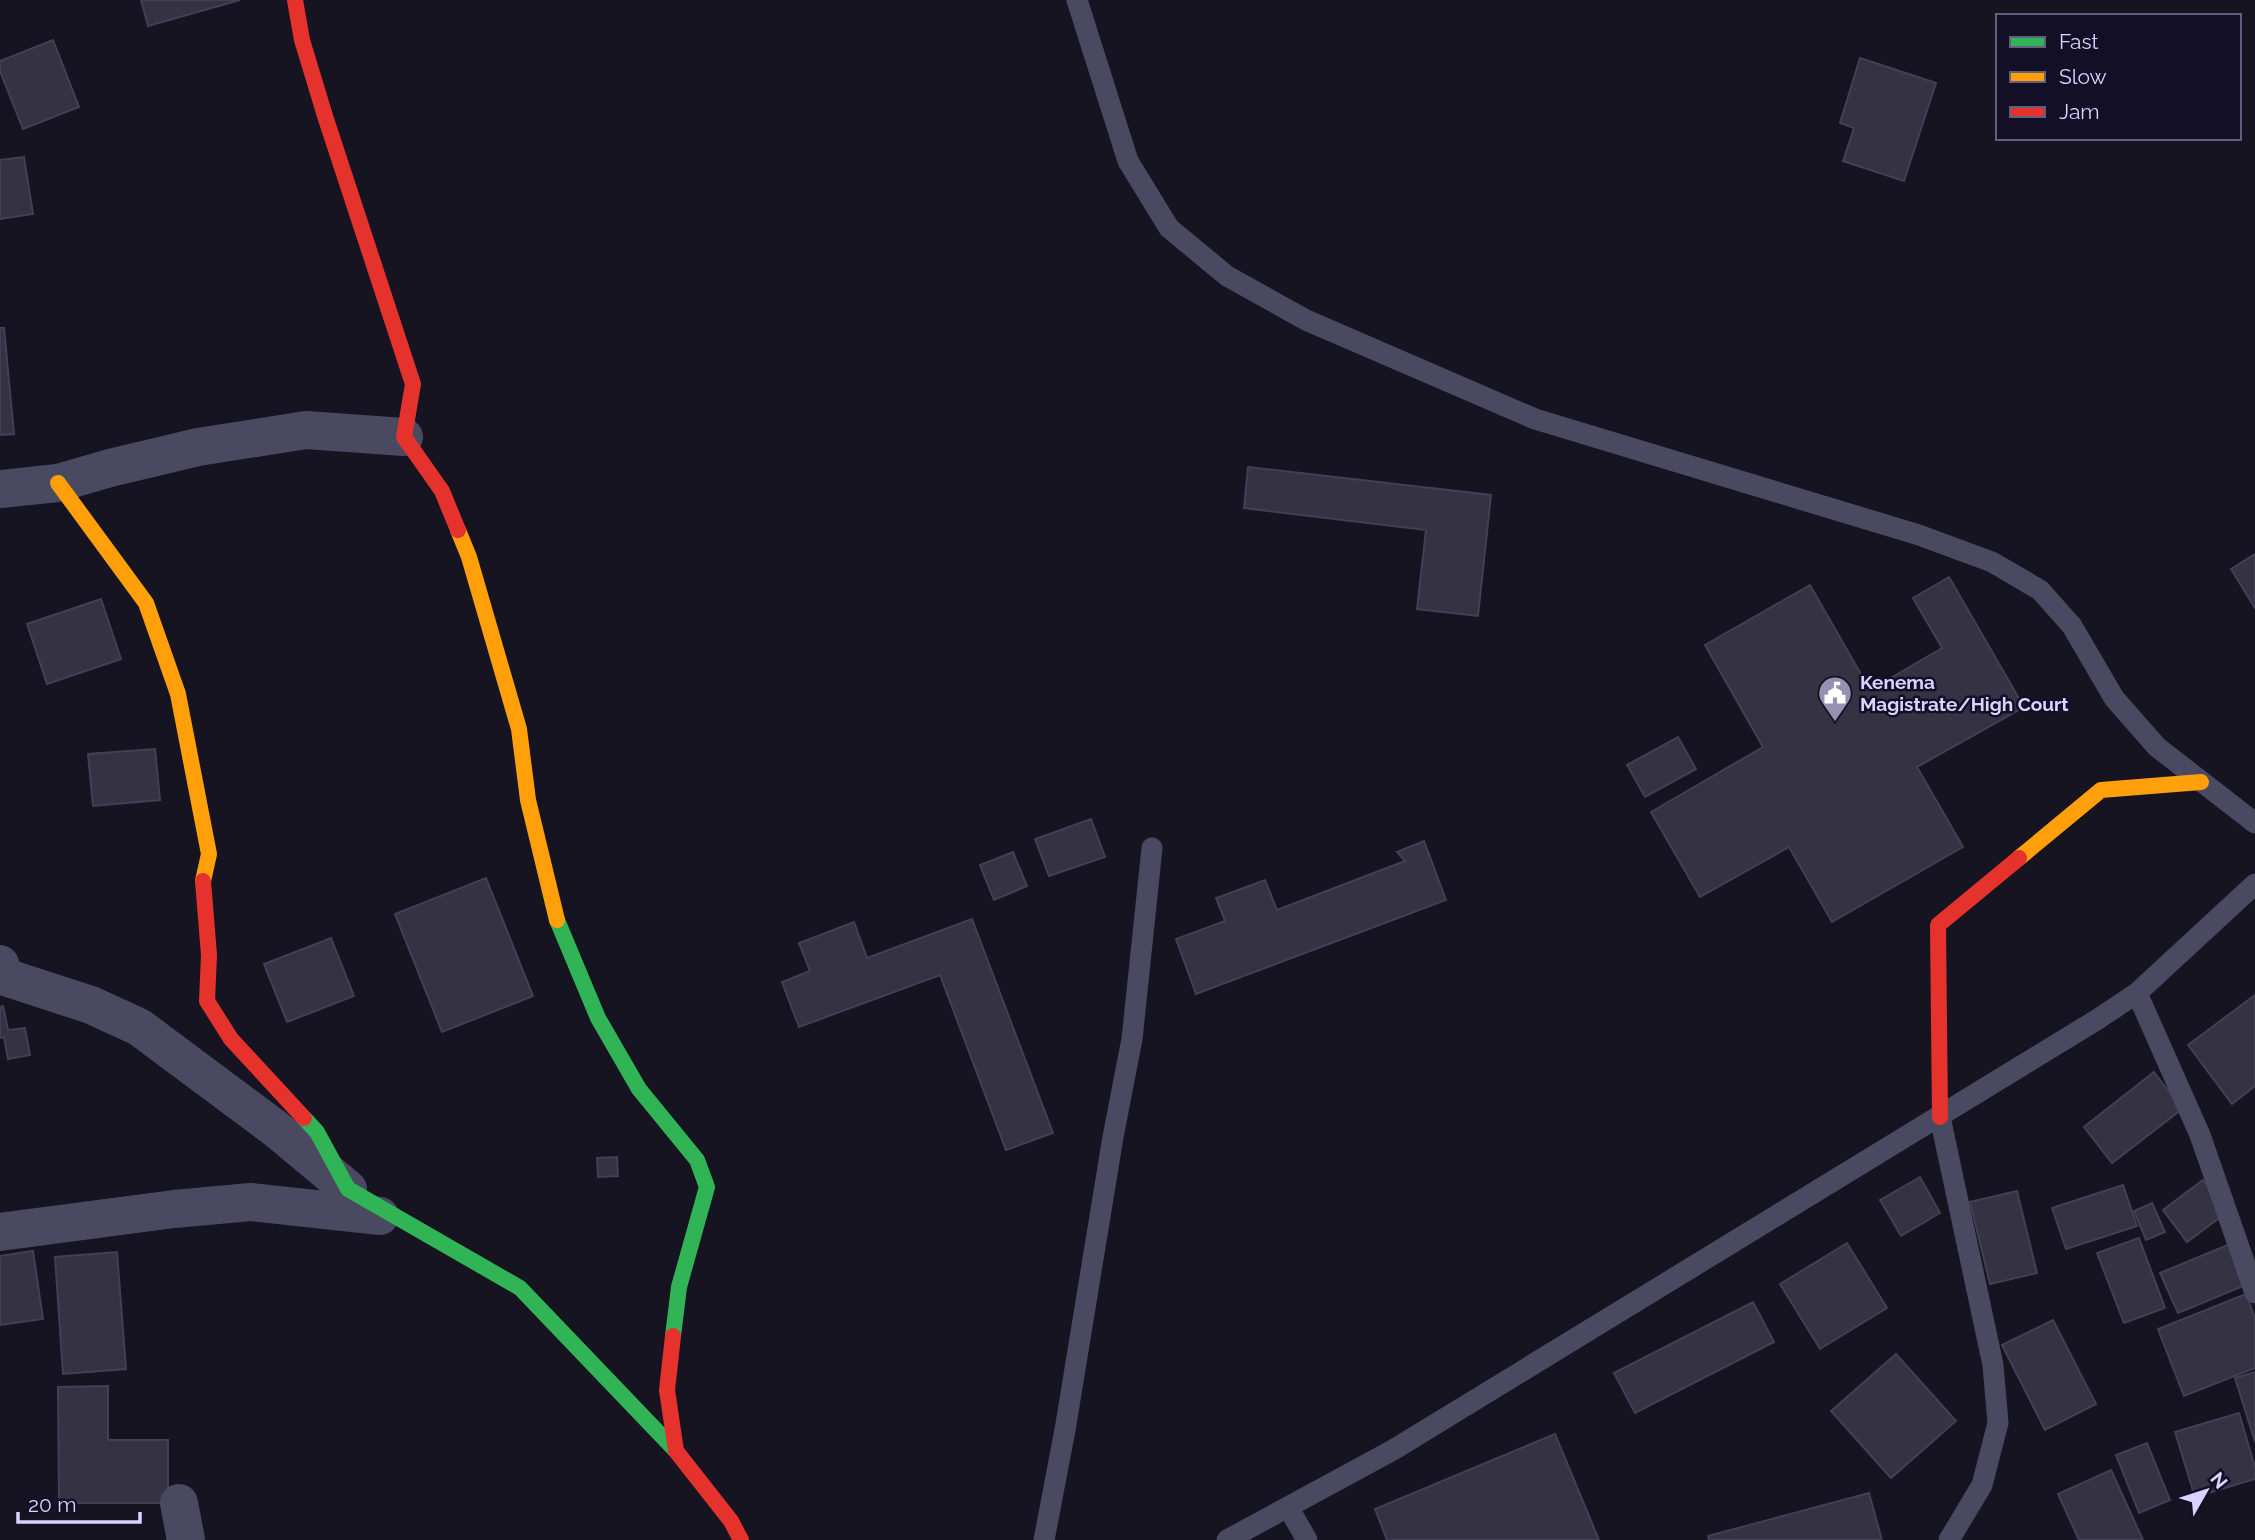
<svg xmlns="http://www.w3.org/2000/svg" width="2255" height="1540" font-family="Raleway,sans-serif">
<style>
.building{fill:#343243;stroke:#433f54;stroke-width:2}
.lines{fill:none;stroke-linecap:round;stroke-linejoin:round}
.lane{stroke:#4a4962;stroke-width:21}
.street{stroke:#4a4962;stroke-width:38}
.fast{stroke:#30b455;stroke-width:16}
.slow{stroke:#ff9f0a;stroke-width:16}
.jam{stroke:#e5322d;stroke-width:16}
.labels{text-anchor:middle;dominant-baseline:central;stroke-width:5;stroke-linejoin:round;paint-order:stroke}
.poi-label{font-size:19px;font-weight:bold;fill:#d9d4ff;stroke:#130f26;text-anchor:start}
</style>
<rect width="100%" height="100%" fill="#161421"/>
<g class="building">
<polygon points="141,0 240,0 148,26"/>
<polygon points="53,40 79,107 23,129 0,71 0,61"/>
<polygon points="1860,58 1936,83 1904,181 1843,161 1854,128 1840,123"/>
<polygon points="24,157 33,214 0,219 0,160"/>
<polygon points="0,328 4,328 14,434 0,435"/>
<polygon points="1248,467 1491,495 1478,616 1417,609 1426,530 1244,508"/>
<polygon points="2255,554 2255,608 2231,569"/>
<polygon points="1949,577 2024,707 1917,767 1963,847 1832,922 1789,847 1700,897 1651,812 1763,747 1705,645 1810,585 1870,690 1942,648 1913,598"/>
<polygon points="101,599 121,659 47,684 27,624"/>
<polygon points="1678,737 1696,769 1645,797 1627,765"/>
<polygon points="155,749 160,800 93,806 88,754"/>
<polygon points="1091,819 1105,857 1049,876 1035,839"/>
<polygon points="1424,841 1446,900 1196,994 1176,939 1225,921 1216,898 1265,880 1277,910 1405,861 1397,852"/>
<polygon points="1013,852 1027,886 994,900 980,865"/>
<polygon points="486,878 533,996 442,1032 395,914"/>
<polygon points="972,919 1053,1133 1006,1150 940,975 799,1027 782,982 810,971 799,943 854,922 867,958"/>
<polygon points="331,938 354,996 287,1022 264,964"/>
<polygon points="2255,995 2255,1086 2232,1104 2188,1045"/>
<polygon points="3,1006 8,1030 25,1028 30,1055 8,1059 4,1037 0,1038 0,1007"/>
<polygon points="2154,1072 2182,1109 2112,1163 2084,1127"/>
<polygon points="617,1157 618,1176 598,1177 597,1158"/>
<polygon points="1920,1177 1940,1213 1901,1236 1880,1200"/>
<polygon points="2203,1180 2227,1212 2187,1242 2163,1210"/>
<polygon points="2123,1185 2137,1226 2066,1249 2052,1208"/>
<polygon points="2017,1191 2037,1273 1990,1284 1970,1202"/>
<polygon points="2152,1203 2165,1232 2146,1240 2134,1211"/>
<polygon points="2139,1238 2165,1308 2124,1323 2097,1253"/>
<polygon points="1847,1243 1887,1308 1820,1349 1780,1284"/>
<polygon points="2230,1244 2248,1284 2178,1313 2160,1273"/>
<polygon points="33,1251 43,1319 0,1325 0,1256"/>
<polygon points="117,1252 126,1369 63,1374 55,1257"/>
<polygon points="2246,1294 2255,1318 2255,1368 2184,1396 2158,1329"/>
<polygon points="1753,1302 1774,1342 1635,1413 1614,1373"/>
<polygon points="2053,1320 2096,1404 2045,1430 2002,1345"/>
<polygon points="1896,1354 1956,1421 1891,1478 1831,1411"/>
<polygon points="2255,1372 2255,1442 2235,1378"/>
<polygon points="108,1386 108,1440 168,1440 168,1503 59,1503 58,1387"/>
<polygon points="2239,1413 2255,1467 2255,1479 2195,1497 2175,1432"/>
<polygon points="1555,1434 1599,1540 1387,1540 1375,1509"/>
<polygon points="2147,1443 2170,1500 2139,1513 2116,1455"/>
<polygon points="2111,1470 2143,1540 2079,1540 2058,1494"/>
<polygon points="1869,1493 1882,1540 1709,1540 1708,1536"/>
</g>
<g class="lines">
<g class="lane">
<polyline points="1077,0 1128,161 1169,228 1227,276 1306,320 1535,419 1919,535 1992,562 2040,590 2072,626 2114,698 2157,747 2255,823"/>
<polyline points="2137,993 2200,1135 2255,1293"/>
<polyline points="1940,1117 1993,1365 1998,1423 1982,1485 1949,1540"/>
<polyline points="1288,1507 1307,1540"/>
<polyline points="1044,1540 1065,1430 1113,1137 1132,1039 1152,848"/>
<polyline points="1227,1540 1393,1450 2098,1019 2137,993 2255,884"/>
</g>
<g class="street">
<polyline points="0,489 58,483 110,468 198,447 306,430 404,437"/>
<polyline points="0,964 5,977 91,1005 139,1027 276,1129 348,1189"/>
<polyline points="0,1232 174,1209 251,1202 380,1216"/>
<polyline points="179,1503 186,1540"/>
</g>
<g class="fast">
<polyline points="557,920 598,1018 639,1089 697,1160 707,1187 679,1287 673,1336"/>
<polyline points="304,1118 317,1132 348,1189 520,1288 676,1451"/>
</g>
<g class="slow">
<polyline points="58,483 146,603 178,694 209,854 203,881"/>
<polyline points="458,530 469,557 519,729 528,800 557,920"/>
<polyline points="2019,858 2101,790 2201,782"/>
</g>
<g class="jam">
<polyline points="295,0 302,40 325,116 413,384 404,437 442,491 458,530"/>
<polyline points="203,881 209,955 207,1001 231,1039 304,1118"/>
<polyline points="1940,1117 1938,925 2019,858"/>
<polyline points="673,1336 667,1390 676,1451 731,1521 741,1540"/>
</g>
</g>
<defs>
<g id="civic-pin" transform="scale(1.75)"><path d="M0 17L-7.5 6A9.5 9.5 0 1 1 7.5 6Z" fill="#9591b1" stroke="#130f26"/><path d="M-.6-6.5H3V-4.5H.6V-3L4-1V1h2V6H-6V1h2V-1L-.6-3ZM-1.2 2.5V6h2.4V2.5Z" fill="#fff"/></g>
</defs>
<g fill-rule="evenodd">
<use href="#civic-pin" x="1835" y="693"/>
</g>
<g class="labels">
<g class="poi-label">
<text x="1860" y="682">Kenema<tspan x="1860" dy="22">Magistrate/High Court</tspan></text>
</g>
</g>
<rect x="1996" y="14" width="245" height="126" fill="#130f26" stroke="#625e7d" stroke-width="2"/>
<rect x="2010" y="37" width="35" height="10" fill="#30b455" stroke="#625e7d" stroke-width="2"/>
<text x="2059" y="49" font-size="21" fill="#d9d4ff">Fast</text>
<rect x="2010" y="72" width="35" height="10" fill="#ff9f0a" stroke="#625e7d" stroke-width="2"/>
<text x="2059" y="84" font-size="21" fill="#d9d4ff">Slow</text>
<rect x="2010" y="107" width="35" height="10" fill="#e5322d" stroke="#625e7d" stroke-width="2"/>
<text x="2059" y="119" font-size="21" fill="#d9d4ff">Jam</text>
<g transform="translate(2206 1491) rotate(51)" stroke="#130f26" stroke-width="5" paint-order="stroke">
<path d="M0-5L12 26L0 18L-12 26Z" fill="#d9d4ff"/>
<text y="-10" font-size="19" font-weight="bold" text-anchor="middle" fill="#d9d4ff">N</text>
</g>
<path d="M18 1512v10h122v-10" fill="none" stroke="#d9d4ff" stroke-width="3.5"/>
<text x="28" y="1512" font-size="21" fill="#d9d4ff" stroke="#130f26" stroke-width="5" paint-order="stroke">20 m</text>
</svg>
